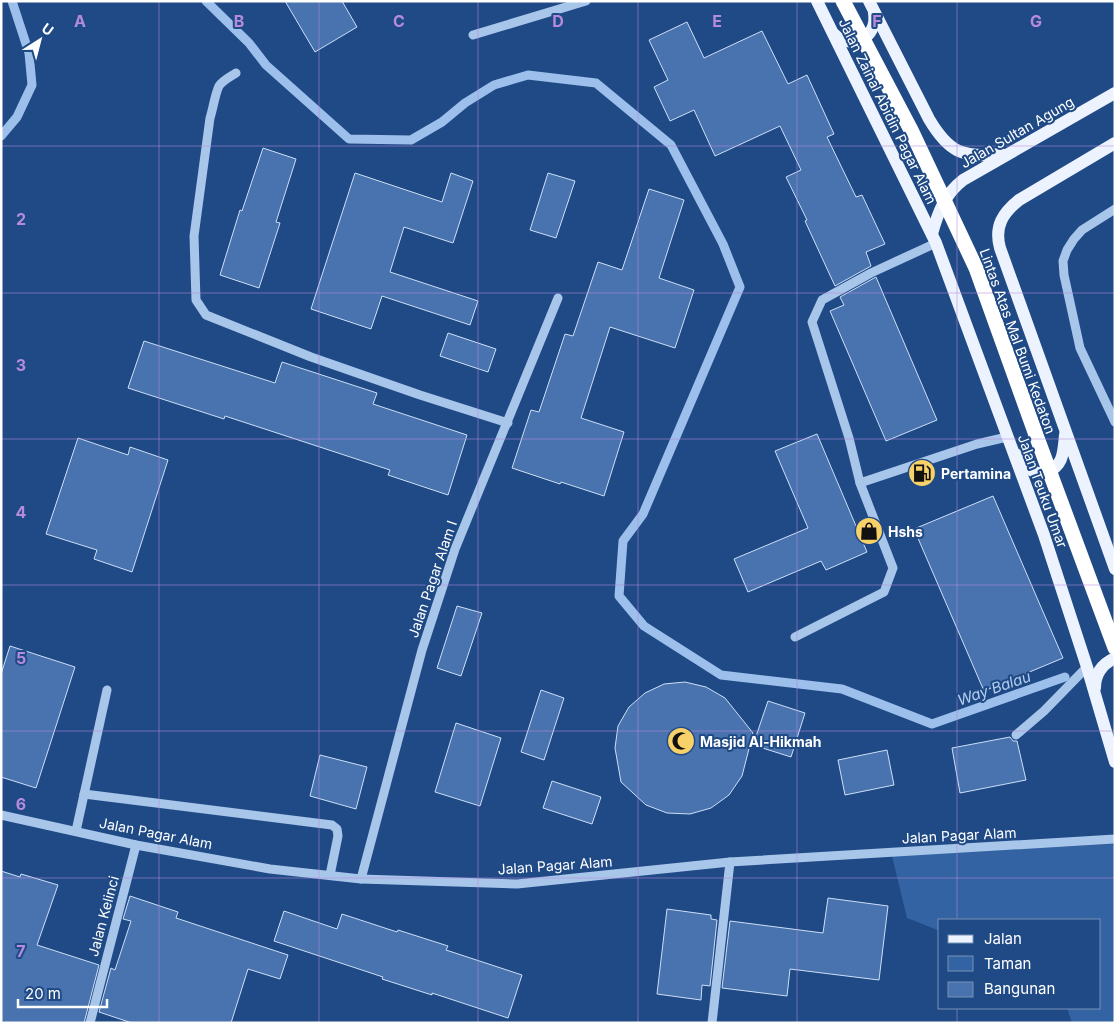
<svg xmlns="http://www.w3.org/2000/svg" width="1116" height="1024" font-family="Inter,sans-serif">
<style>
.green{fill:#3363a3}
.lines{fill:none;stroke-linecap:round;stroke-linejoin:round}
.stream{stroke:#9cbfeb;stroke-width:9}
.building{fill:#4873ae;stroke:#cddff7}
.minor{stroke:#a8c5ea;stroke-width:9}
.major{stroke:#ecf3fe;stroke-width:12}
.highway-bridge{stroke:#fff;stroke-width:15}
.grid{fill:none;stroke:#b68bdc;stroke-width:1;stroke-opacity:0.55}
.labels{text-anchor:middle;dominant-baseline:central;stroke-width:4;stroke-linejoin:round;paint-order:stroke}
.street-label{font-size:14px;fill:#fff;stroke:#1f4a86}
.poi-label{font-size:14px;font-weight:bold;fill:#fff;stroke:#1f4a86;text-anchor:start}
.water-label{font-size:15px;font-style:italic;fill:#b4cff1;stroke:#1f4a86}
.grid-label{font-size:16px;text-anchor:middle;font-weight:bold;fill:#b68bdc;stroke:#1f4a86;stroke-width:4;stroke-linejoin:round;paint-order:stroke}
</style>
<rect width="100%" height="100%" fill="#1f4a86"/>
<polygon class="green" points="1113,844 1115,850 1115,1023 1072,1023 1067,1008 1100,1008 1100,920 940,920 940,931 907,918 892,856"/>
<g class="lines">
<g class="stream">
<polyline points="206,1 249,43 266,65 349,139 411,140 442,122 465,103 494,85 528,75 596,83 671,145 723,244 740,287 643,514 623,541 619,596 644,626 721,675 842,689 932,724 1065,677"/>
<polyline points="1,136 17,117 32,85 29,53 12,1"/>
</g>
</g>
<g class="building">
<polygon points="285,1 342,1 357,27 315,52"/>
<polygon points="687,22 704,58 762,31 788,84 807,75 834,134 827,137 856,197 862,195 885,244 866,252 871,266 835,286 805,221 807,220 786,177 801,170 780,126 715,156 694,110 670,121 654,87 668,80 649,40"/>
<polygon points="263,148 296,159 276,222 280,223 259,288 220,275 240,210 242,211"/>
<polygon points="355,173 442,202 451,173 473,181 453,243 404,227 390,272 478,301 470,325 382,296 371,329 311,309"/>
<polygon points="548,173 575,181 556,238 530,230"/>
<polygon points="649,189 684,200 659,278 694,290 675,348 610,327 581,418 624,432 604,496 561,482 560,484 512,468 531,410 539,412 565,334 573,336 598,262 622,270"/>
<polygon points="876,277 937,420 886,441 830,311 844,305 840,297"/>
<polygon points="448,333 496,349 488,372 440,356"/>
<polygon points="144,341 275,383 282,362 377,393 373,404 467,435 448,495 388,475 390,470 225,416 224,419 128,388"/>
<polygon points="817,434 867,552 826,570 821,561 748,592 734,559 808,528 775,451"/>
<polygon points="78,438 128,455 130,447 168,460 132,572 94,559 97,550 46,534"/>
<polygon points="993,496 1063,658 984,691 914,529"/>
<polygon points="457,606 482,613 461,676 437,668"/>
<polygon points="10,646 75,667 36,788 1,777 1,674"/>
<polygon points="685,682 706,687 725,698 753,733 742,776 729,795 711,808 690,814 667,813 646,805 621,782 615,748 618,726 629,707 645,693 664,684"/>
<polygon points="541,690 564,698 544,760 521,752"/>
<polygon points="768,701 805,713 791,757 753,745"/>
<polygon points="456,723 501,738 480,806 435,792"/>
<polygon points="1010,737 1013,741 1017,741 1026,780 960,793 952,748"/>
<polygon points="887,750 894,785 845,795 838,760"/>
<polygon points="320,755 367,767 356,809 310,796"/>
<polygon points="552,781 601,797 592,824 543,808"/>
<polygon points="1,871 20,877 21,874 58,885 37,945 99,965 84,1023 1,1023"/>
<polygon points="130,896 178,912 176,918 288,955 280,979 248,969 231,1023 132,1023 99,1012 111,968 115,970 131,921 123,919"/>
<polygon points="828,898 888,906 879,980 790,969 787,996 722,988 730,921 823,933"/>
<polygon points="667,909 711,915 711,919 717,920 710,986 702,985 701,1000 657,994"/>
<polygon points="284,911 337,929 342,914 397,932 398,930 448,946 446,950 522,975 508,1018 432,993 432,995 382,979 383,977 274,941"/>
</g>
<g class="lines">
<g class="minor">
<polyline points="473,35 586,1"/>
<path d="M236,73C230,77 223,80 219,86C215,94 213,109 210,118L194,236L196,300L206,315L311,357L420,395L508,423"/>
<polyline points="1115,209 1082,230 1074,239 1067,250 1063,261 1064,275 1080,348 1115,422"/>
<polyline points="936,243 871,273 822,300 812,322 849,438 860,483 977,444 1007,437"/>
<polyline points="795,637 884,592 893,568 860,483"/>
<polyline points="1016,735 1044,711 1087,667"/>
<polyline points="84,794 332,825 337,829 338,836 330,875"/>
<polyline points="1,815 136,845 270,869 361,879 517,884 730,862 1115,839"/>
<polyline points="76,831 107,690"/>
<polyline points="361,879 422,650 455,549 558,298"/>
<polyline points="90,1023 136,845"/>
<polyline points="712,1023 730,862"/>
</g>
<g class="major">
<polyline points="817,1 936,243 1044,535 1087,667 1115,762"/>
<path d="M869,1L929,119C949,153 963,158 1001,154"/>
<path d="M834,34C852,51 878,38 874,13"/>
<path d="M1115,143L1019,200C1003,213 994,226 1000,248L1115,569"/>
<path d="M932,234C938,212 945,194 963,180L1115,93"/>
<path d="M1018,455C1025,466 1031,474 1046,474C1064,464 1063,454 1065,435"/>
<path d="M1095,688C1095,674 1102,664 1115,658"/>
</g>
<polyline class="highway-bridge" points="843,1 911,130 976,268 1036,435 1115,648"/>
</g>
<path class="grid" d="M159,1V1023M319,1V1023M478,1V1023M638,1V1023M797,1V1023M957,1V920M1,146H1115M1,293H1115M1,439H1115M1,585H1115M1,731H1115M1,878H1115M957,1008V1023"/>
<defs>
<g id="fuel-disc" transform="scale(1.4375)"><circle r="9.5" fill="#f8d268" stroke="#1f4a86"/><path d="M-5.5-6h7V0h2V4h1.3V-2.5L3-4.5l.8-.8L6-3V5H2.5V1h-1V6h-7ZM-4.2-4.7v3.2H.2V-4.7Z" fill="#111"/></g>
<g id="shop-disc" transform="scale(1.4375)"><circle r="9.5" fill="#f8d268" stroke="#1f4a86"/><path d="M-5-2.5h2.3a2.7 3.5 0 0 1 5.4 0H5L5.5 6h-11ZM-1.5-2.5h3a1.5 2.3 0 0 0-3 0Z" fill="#111"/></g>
<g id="mosque-disc" transform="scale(1.4375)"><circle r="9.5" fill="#f8d268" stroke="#1f4a86"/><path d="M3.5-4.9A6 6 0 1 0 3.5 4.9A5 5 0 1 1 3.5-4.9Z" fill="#111"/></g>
</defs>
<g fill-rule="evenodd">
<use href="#fuel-disc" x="922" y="473"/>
<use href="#shop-disc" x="869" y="531"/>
<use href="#mosque-disc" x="681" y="741"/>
</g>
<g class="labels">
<g class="street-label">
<text transform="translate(888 111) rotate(64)">Jalan Zainal Abidin Pagar Alam</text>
<text transform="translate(1017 132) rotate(-30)">Jalan Sultan Agung</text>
<text transform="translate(1018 341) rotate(70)">Lintas Atas Mal Bumi Kedaton</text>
<text transform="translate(1043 491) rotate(70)">Jalan Teuku Umar</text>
<text transform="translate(432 579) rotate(-71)">Jalan Pagar Alam I</text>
<text transform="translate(156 833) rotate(11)">Jalan Pagar Alam</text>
<text transform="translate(959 835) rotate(-3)">Jalan Pagar Alam</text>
<text transform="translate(555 865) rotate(-4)">Jalan Pagar Alam</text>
<text transform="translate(103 916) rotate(-75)">Jalan Kelinci</text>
</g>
<g class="poi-label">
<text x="941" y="473">Pertamina</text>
<text x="888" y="531">Hshs</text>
<text x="700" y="741">Masjid Al-Hikmah</text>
</g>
<g class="water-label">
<text transform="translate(994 688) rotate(-19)">Way Balau</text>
</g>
</g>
<g class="grid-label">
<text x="80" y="27">A</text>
<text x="239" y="27">B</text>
<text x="399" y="27">C</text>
<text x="558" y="27">D</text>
<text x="717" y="27">E</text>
<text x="877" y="27">F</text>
<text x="1036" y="27">G</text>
<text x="21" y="225">2</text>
<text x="21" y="371">3</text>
<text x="21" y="518">4</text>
<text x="21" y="664">5</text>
<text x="21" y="810">6</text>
<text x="21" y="957">7</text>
</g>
<rect width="1116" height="1024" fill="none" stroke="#ffffff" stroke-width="5"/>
<rect x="938" y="919" width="162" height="90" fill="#1f4a86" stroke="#7992b6"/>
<rect x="948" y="935" width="25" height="8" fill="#ecf3fe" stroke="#7992b6"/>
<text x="984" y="944" font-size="15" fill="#ffffff">Jalan</text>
<rect x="948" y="956" width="25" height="15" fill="#3363a3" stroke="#7992b6"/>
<text x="984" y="969" font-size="15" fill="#ffffff">Taman</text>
<rect x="948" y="982" width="25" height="15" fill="#4873ae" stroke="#7992b6"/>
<text x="984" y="994" font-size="15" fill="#ffffff">Bangunan</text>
<g transform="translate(40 40) rotate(36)" stroke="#1f4a86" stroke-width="4" paint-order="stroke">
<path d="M0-4L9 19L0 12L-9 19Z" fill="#ffffff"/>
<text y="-8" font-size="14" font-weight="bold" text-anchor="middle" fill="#ffffff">U</text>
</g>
<path d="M18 999v8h89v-8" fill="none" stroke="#ffffff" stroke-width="2.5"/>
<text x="25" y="999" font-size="15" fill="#ffffff" stroke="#1f4a86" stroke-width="4" paint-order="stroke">20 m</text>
</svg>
